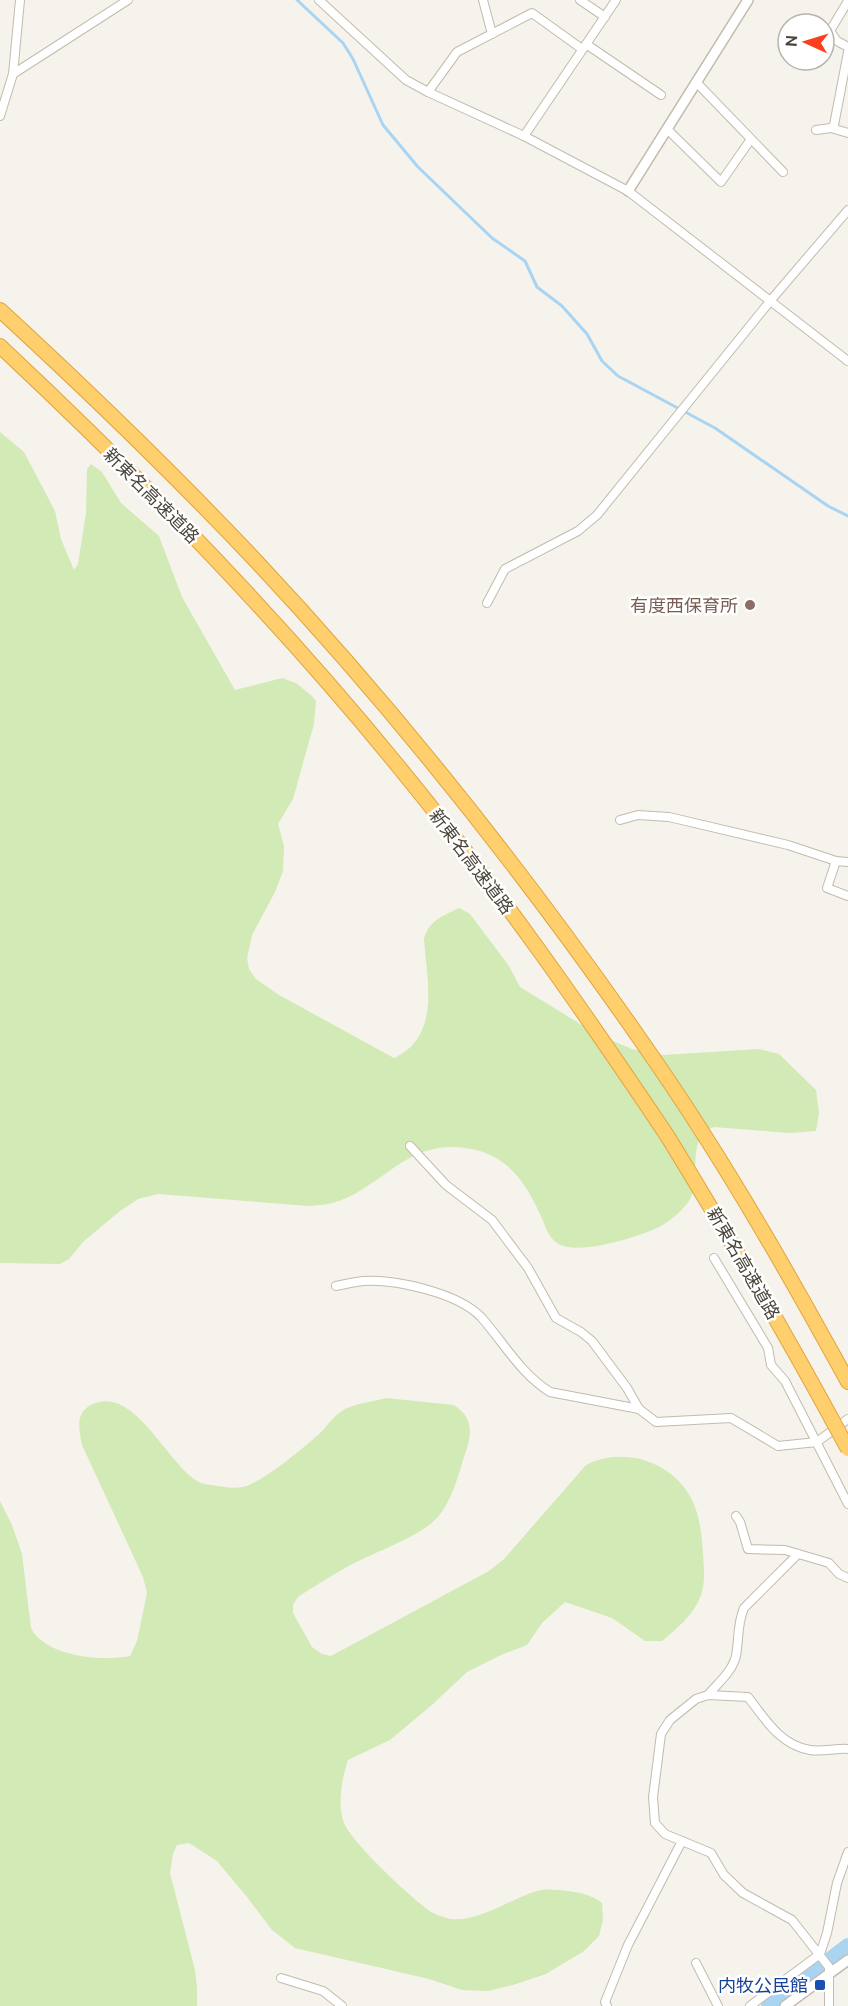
<svg xmlns="http://www.w3.org/2000/svg" width="848" height="2006" font-family="Ubuntu,'Noto Sans JP',sans-serif">
<style>
.green{fill:#d2eab5}
.lines{fill:none;stroke-linecap:round;stroke-linejoin:round}
.stream{stroke:#a9d4f2;stroke-width:3}
.river{stroke:#a9d4f2;stroke-width:16}
.minor-casing{stroke:#c2bbae;stroke-width:10}
.tertiary-casing{stroke:#c2bbae;stroke-width:12}
.motorway-casing{stroke:#e0a43c;stroke-width:16}
.minor{stroke:#fff;stroke-width:8}
.tertiary{stroke:#fff;stroke-width:9}
.motorway{stroke:#ffcf6e;stroke-width:14}
.motorway-bridge-casing{stroke:#e0a43c;stroke-width:16;stroke-linecap:butt}
.motorway-bridge{stroke:#ffcf6e;stroke-width:14}
.education-dot{fill:#8d6e63;stroke:#fff;stroke-width:2}
.transit-dot{fill:#1a4fb4;stroke:#fff;stroke-width:2}
.labels{text-anchor:middle;dominant-baseline:central;stroke-width:5;stroke-linejoin:round;paint-order:stroke}
.street-label{font-size:18px;fill:#4b4439;stroke:#fff}
.education-label{font-size:18px;fill:#785e54;stroke:#fff;text-anchor:end}
.transit-label{font-size:18px;fill:#164399;stroke:#fff;text-anchor:end}
</style>
<rect width="100%" height="100%" fill="#f6f3ec"/>
<g class="green">
<path d="M0,432L24,452L55,511L61,539L74,570L78,564L86,513L87,469L91,464L102,472L121,503L159,536L182,597L235,690L282,678L296,683L312,696L316,701L314,724L293,799L278,824L284,846L283,871L275,892L252,935L247,958L249,969L256,979L279,995L394,1058C441,1036 427,982 424,939C429,920 443,916 459,908L470,914L509,966L520,987L598,1035L632,1049L663,1055L759,1049L779,1054L816,1090L819,1113L816,1131L789,1133L714,1127L704,1131C702,1136 698,1141 697,1147C693,1164 699,1186 689,1201C681,1213 664,1226 650,1231C629,1239 577,1256 557,1243C548,1237 545,1225 541,1216C522,1175 502,1149 454,1147C402,1145 378,1191 332,1203C325,1205 316,1205 309,1206L158,1194L138,1199L120,1211L83,1242L69,1259L60,1264L0,1263Z"/>
<path d="M386,1398L454,1405C474,1418 472,1434 465,1454C458,1475 453,1499 438,1517C419,1538 371,1553 345,1568C329,1577 313,1587 298,1597L293,1605V1613L312,1647L322,1654L331,1656L489,1571L504,1559L586,1465C623,1446 673,1461 692,1500C700,1516 702,1537 703,1554C704,1569 706,1586 699,1600C691,1617 676,1629 662,1641H645L612,1618L565,1602L542,1623L527,1645L501,1655L467,1672L433,1704L390,1740L348,1760C342,1778 337,1805 344,1823C351,1842 415,1902 433,1913C437,1915 446,1918 451,1919C479,1922 510,1899 537,1891C547,1888 558,1890 568,1891C581,1893 592,1895 602,1903L603,1920L599,1936L584,1951L546,1974L513,1985L488,1991L462,1990L429,1979L295,1948L272,1930L247,1897L217,1861L189,1843L177,1845L173,1854L170,1873L195,1970L197,1988V2006H0V1501L12,1525L22,1554L31,1628C44,1656 102,1662 130,1656L137,1641L147,1593L143,1577L82,1445C79,1430 75,1413 91,1405C134,1383 167,1465 199,1482C203,1484 208,1485 212,1485C224,1487 238,1490 249,1485C270,1476 302,1449 319,1434C327,1427 333,1416 342,1411C353,1403 373,1402 386,1398Z"/>
</g>
<g class="lines">
<polyline class="stream" points="297,0 343,43 353,59 383,125 418,167 492,238 525,261 537,287 562,306 587,334 602,361 618,376 715,428 828,506 848,516"/>
<polyline class="river" points="769,2006 848,1946"/>
<g class="minor-casing">
<g id="minor">
<polyline points="319,0 406,80 428,92 524,136 628,191 848,361"/>
<polyline points="483,0 492,34"/>
<polyline points="580,0 605,17"/>
<polyline points="848,1 830,31 837,41 848,47"/>
<polyline points="586,44 661,95"/>
<polyline points="13,74 128,0"/>
<polyline points="696,82 783,172"/>
<polyline points="428,92 457,52 532,13 582,49"/>
<polyline points="0,116 13,74 20,0"/>
<polyline points="831,128 848,133"/>
<polyline points="667,129 721,182 751,139"/>
<polyline points="816,130 831,128 834,125 848,52"/>
<polyline points="524,136 616,0"/>
<polyline points="487,603 505,569 578,531 597,515 771,300 848,210"/>
<polyline points="620,820 638,815 669,817 788,845 836,861 848,862"/>
<polyline points="836,861 827,888 848,896"/>
<polyline points="410,1146 446,1185 492,1220 528,1268 556,1318 581,1332 592,1341 627,1388 639,1409"/>
<polyline points="714,1258 768,1348 771,1365 785,1381 848,1504"/>
<path d="M336,1286C345,1284 354,1282 363,1281C396,1279 458,1293 481,1317C504,1343 520,1373 550,1392L639,1409L656,1422L731,1418L778,1446L817,1442L848,1419"/>
<polyline points="736,1516 740,1522 748,1549 785,1550 829,1563 839,1574 848,1578"/>
<path d="M708,1695C718,1683 732,1672 736,1656C739,1640 737,1624 744,1608L798,1554"/>
<polyline points="696,1963 718,2006"/>
<polyline points="281,1978 323,1991 342,2006"/>
<polyline points="607,2006 605,2002 628,1945 682,1841"/>
<polyline points="750,2006 820,1954 827,1933 837,1883 848,1852"/>
<path d="M829,2006V1967L792,1920L743,1893L724,1875L711,1853L665,1834L655,1823L653,1797L661,1734L670,1720L696,1699L708,1695L748,1697C765,1719 780,1745 810,1750C822,1752 836,1748 848,1749"/>
</g>
</g>
<g class="tertiary-casing">
<g id="tertiary">
<polyline points="628,191 748,0"/>
<polyline points="785,2006 848,1960"/>
</g>
</g>
<g class="motorway-casing">
<g id="motorway">
<path d="M0,310C88,391 174,474 256,561C404,719 538,890 660,1068C729,1169 790,1276 848,1382"/>
<path d="M0,346C141,478 276,616 398,766C495,884 583,1010 668,1137"/>
</g>
</g>
<use href="#minor" class="minor"/>
<use href="#tertiary" class="tertiary"/>
<use href="#motorway" class="motorway"/>
<g class="motorway-bridge-casing">
<path id="motorway-bridge" d="M668,1137C731,1240 791,1343 848,1449"/>
</g>
<use href="#motorway-bridge" class="motorway-bridge"/>
</g>
<circle class="education-dot" cx="750" cy="605" r="6"/>
<rect class="transit-dot" x="814" y="1979" width="12" height="12" rx="3"/>
<g class="labels">
<g class="street-label">
<text transform="translate(152 495) rotate(45)">新東名高速道路</text>
<text transform="translate(472 861) rotate(53)">新東名高速道路</text>
<text transform="translate(744 1263) rotate(60)">新東名高速道路</text>
</g>
<g class="education-label">
<text x="738" y="605">有度西保育所</text>
</g>
<g class="transit-label">
<text x="808" y="1985">内牧公民館</text>
</g>
</g>
<g transform="translate(806 42) rotate(274)"><circle r="28" fill="#ffffff" stroke="#b7b4b0" stroke-width="1.5"/>
<path d="M0-4.5L10 22L0 15L-10 22Z" fill="#fc3f1d"/>
<text y="-9" font-size="16" font-weight="bold" text-anchor="middle" fill="#4b4439">N</text>
</g>
</svg>
